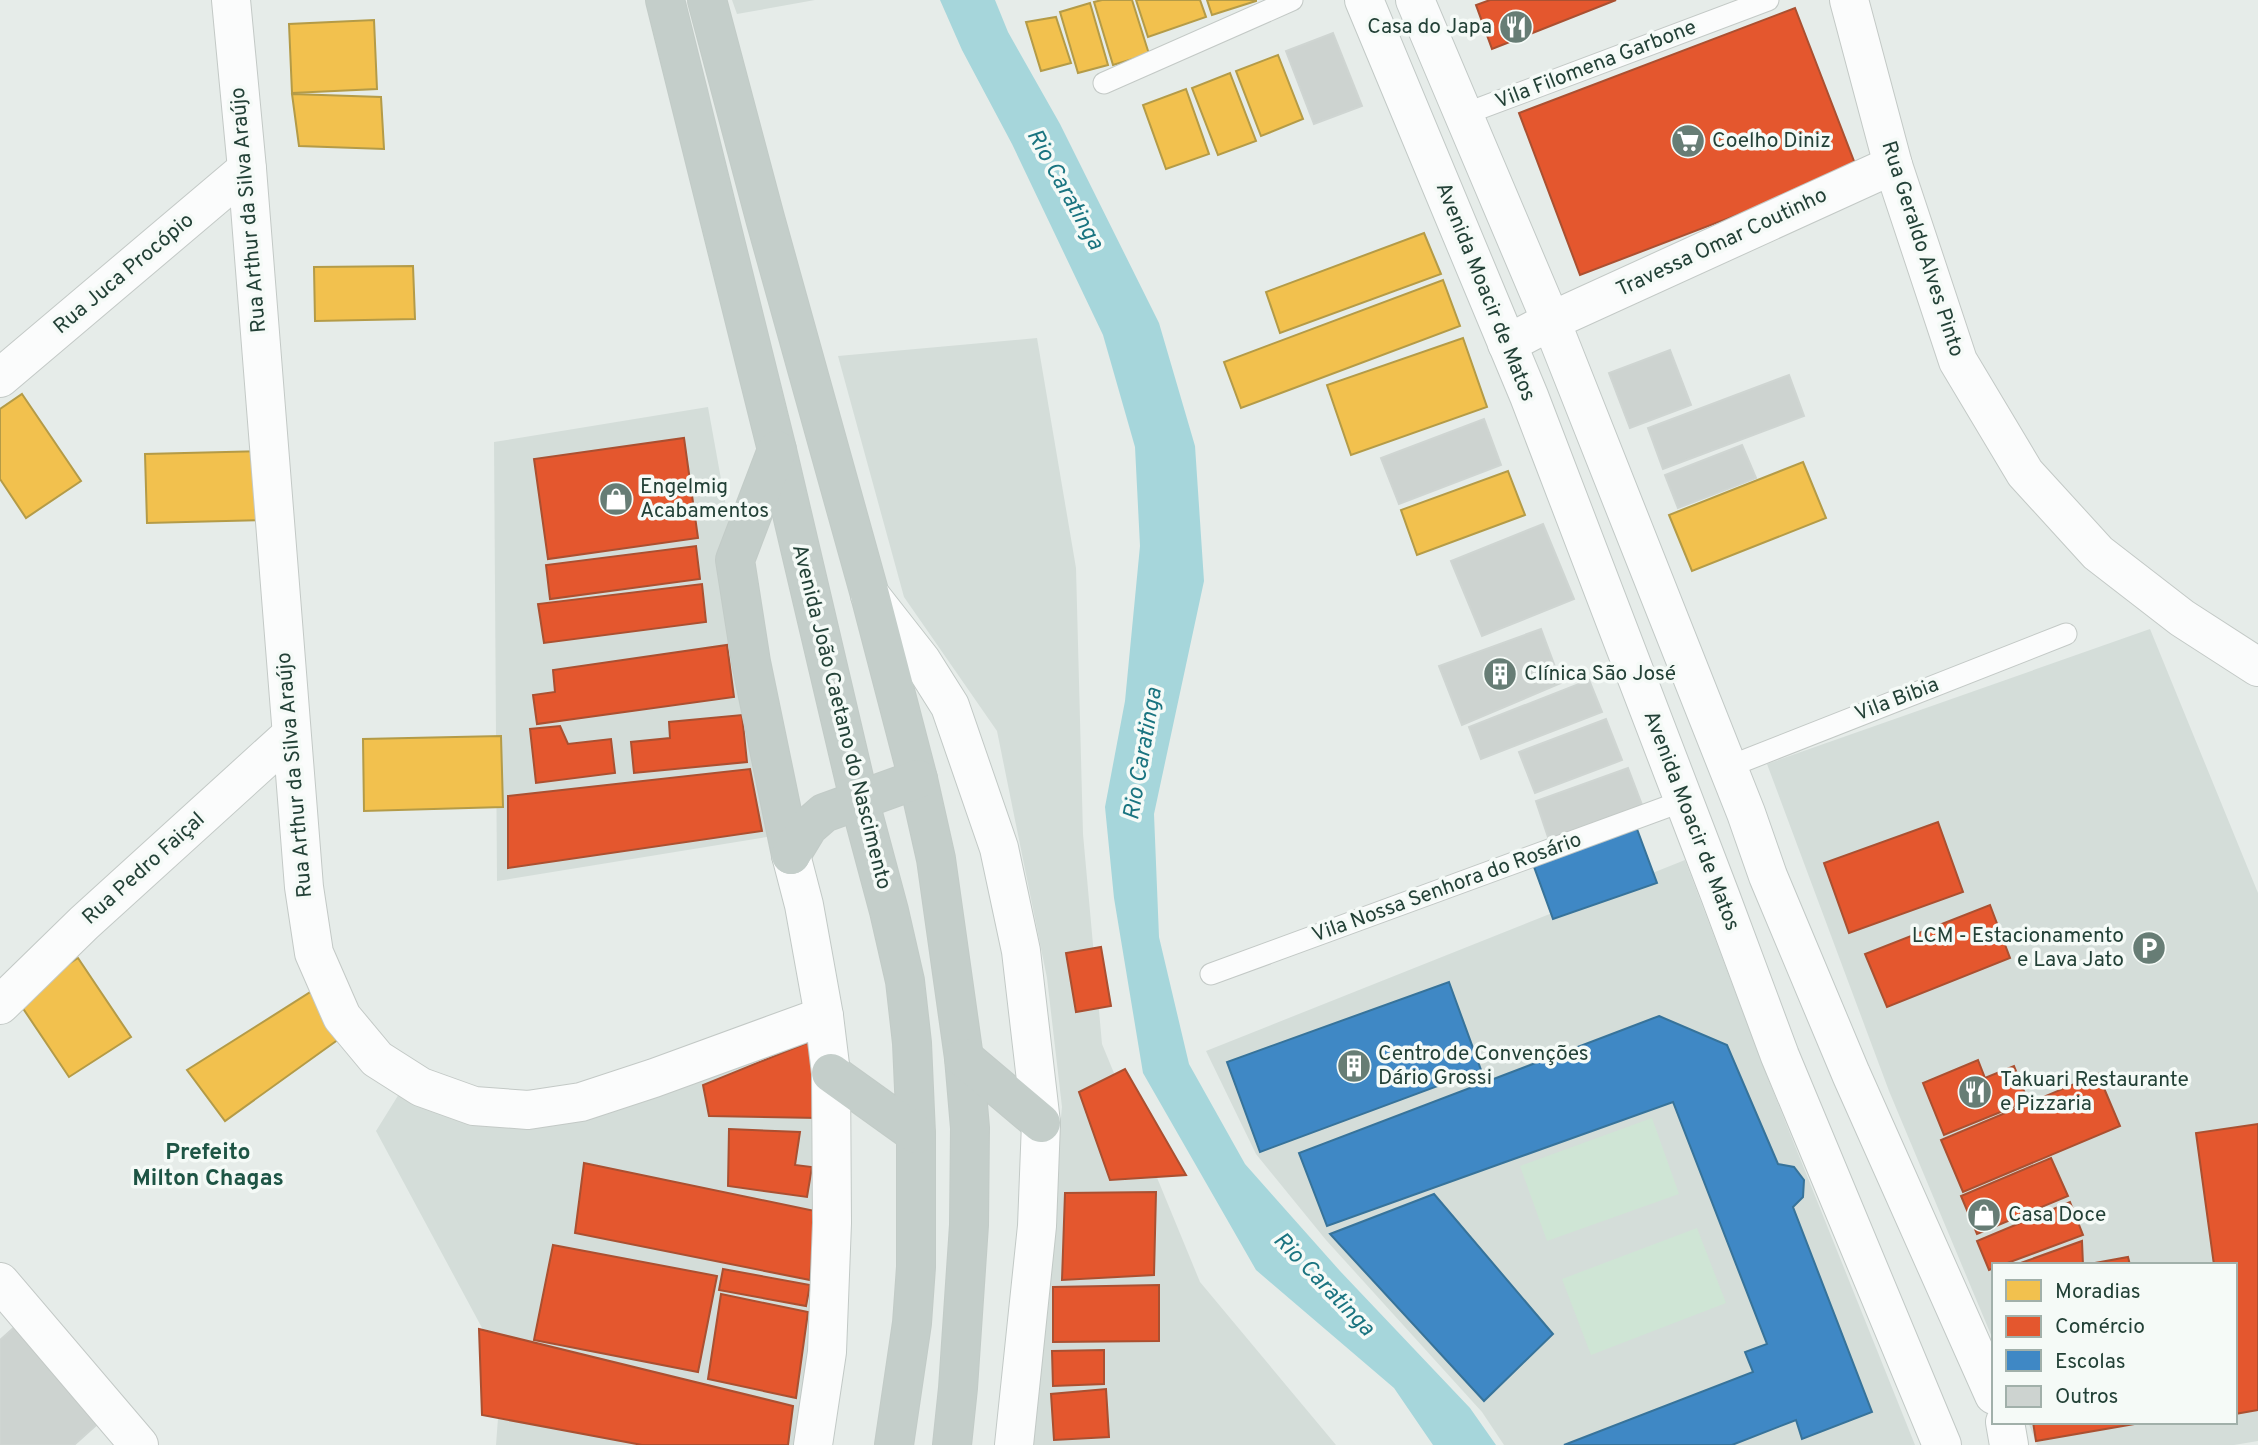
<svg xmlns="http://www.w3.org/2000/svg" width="2258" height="1445" font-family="Overpass,sans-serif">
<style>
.built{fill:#d4ddd9}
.green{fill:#cfe5d5}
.water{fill:#a6d6db}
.homes{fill:#f2c14e;stroke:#b49b47;stroke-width:2}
.shops{fill:#e4572e;stroke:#aa5031;stroke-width:2}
.schools{fill:#3f88c5;stroke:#37739a;stroke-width:2}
.building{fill:#cdd3d0;stroke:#cfd5d2;stroke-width:2}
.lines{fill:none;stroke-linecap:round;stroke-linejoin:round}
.service-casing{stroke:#c3c9c6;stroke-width:23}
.minor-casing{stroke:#c3c9c6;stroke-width:40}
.secondary-casing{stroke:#c2c9c6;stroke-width:40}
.trunk-casing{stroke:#c2cbc7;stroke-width:40}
.service{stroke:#fbfcfc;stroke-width:21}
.minor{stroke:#fbfcfc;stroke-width:38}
.secondary{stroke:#fbfcfc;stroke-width:38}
.trunk{stroke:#c4ceca;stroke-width:38}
.labels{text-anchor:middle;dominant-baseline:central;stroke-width:7;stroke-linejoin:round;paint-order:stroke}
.poi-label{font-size:21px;fill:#234137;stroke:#f5faf7;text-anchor:start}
.street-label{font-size:21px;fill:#234137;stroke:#f5faf7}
.water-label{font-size:23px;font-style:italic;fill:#1a7480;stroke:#f5faf7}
.neighbourhood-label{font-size:23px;font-weight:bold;fill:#1d5444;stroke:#f5faf7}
</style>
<rect width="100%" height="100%" fill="#e6ece9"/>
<g class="built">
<polygon points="732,0 815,0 737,14"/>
<polygon points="1037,338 1076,568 1083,834 1102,1044 1200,1282 1336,1445 1029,1445 1062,1107 1047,978 997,731 904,597 838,356"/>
<polygon points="708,407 785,834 497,881 494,442"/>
<polygon points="2150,629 2258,893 2258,1441 2234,1445 2037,1445 2028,1422 2235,1422 2235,1265 1994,1265 1994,1342 1889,1091 1767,764"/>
<polygon points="1685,860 1767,1076 1915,1445 1504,1445 1482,1412 1326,1240 1256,1154 1206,1051"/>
<polygon points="819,1038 818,1240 799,1445 496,1445 502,1365 376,1131 399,1094 486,1127 553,1124"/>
</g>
<g class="green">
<polygon points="1652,1118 1679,1194 1547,1241 1520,1166"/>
<polygon points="1697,1228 1726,1303 1591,1355 1562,1279"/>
</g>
<polygon class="water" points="940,0 995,0 1008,32 1060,124 1159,323 1195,446 1204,581 1154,814 1159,937 1189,1064 1245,1164 1340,1271 1470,1408 1496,1445 1433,1445 1394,1388 1256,1270 1143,1073 1114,898 1105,807 1125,701 1140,546 1135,447 1103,335 1012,144 962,50"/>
<g class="homes">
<polygon points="1102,0 1132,0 1149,54 1113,65 1094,2"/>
<polygon points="1136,0 1200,0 1206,17 1148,37"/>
<polygon points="1207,0 1256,0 1256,1 1212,15"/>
<polygon points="1090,3 1108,65 1078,73 1060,12"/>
<polygon points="1056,17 1071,63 1041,71 1026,22"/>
<polygon points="374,20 377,89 292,93 289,24"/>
<polygon points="1278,55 1303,119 1261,136 1236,71"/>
<polygon points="1230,73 1256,141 1218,155 1192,88"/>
<polygon points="1186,89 1209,154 1166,169 1143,105"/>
<polygon points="292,94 381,97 384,149 299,146"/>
<polygon points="1424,233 1441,274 1280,333 1266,292"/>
<polygon points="413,266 415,319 315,321 314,267"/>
<polygon points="1443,280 1460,326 1241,408 1224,362"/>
<polygon points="1463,338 1487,407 1351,455 1327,385"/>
<polygon points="22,394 81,481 26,518 0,479 0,409"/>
<polygon points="263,451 265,520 147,523 145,454"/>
<polygon points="1803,462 1826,518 1692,571 1669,515"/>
<polygon points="1508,471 1525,515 1417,555 1401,510"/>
<polygon points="501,736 503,807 364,811 363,739"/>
<polygon points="78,958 131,1037 69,1077 16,998"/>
<polygon points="312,991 339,1039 225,1121 187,1070"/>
</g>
<g class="shops">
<polygon points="1490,0 1616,0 1492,49 1476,5"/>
<polygon points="1795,8 1857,169 1580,275 1519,113"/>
<polygon points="684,438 698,538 548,559 534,459"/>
<polygon points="696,546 700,579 550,599 546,565"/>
<polygon points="702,584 706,622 544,643 538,604"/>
<polygon points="727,645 734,697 537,724 533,695 555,692 553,670"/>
<polygon points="742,715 747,762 634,773 631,742 670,738 669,722"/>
<polygon points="560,726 568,744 611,739 615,773 536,783 530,729"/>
<polygon points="750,769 762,831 508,868 508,796"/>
<polygon points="1938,822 1963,892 1849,933 1824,863"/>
<polygon points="1990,905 2010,958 1887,1007 1865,954"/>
<polygon points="1101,947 1111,1006 1076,1012 1066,953"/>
<polygon points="819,1038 819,1118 709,1116 703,1085"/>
<polygon points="1978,1060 1985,1078 2014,1066 2028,1101 1944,1135 1923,1083"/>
<polygon points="1125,1069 1186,1175 1110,1180 1079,1092"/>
<polygon points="2098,1074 2120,1126 1963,1192 1941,1140"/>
<polygon points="2258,1124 2258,1410 2235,1414 2235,1265 2214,1265 2196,1133"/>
<polygon points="729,1129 800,1132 795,1165 812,1167 807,1197 728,1186"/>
<polygon points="2051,1158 2068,1196 1977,1234 1961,1196"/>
<polygon points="584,1163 815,1211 810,1280 575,1233"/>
<polygon points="1156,1192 1154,1275 1062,1280 1065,1193"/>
<polygon points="2070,1202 2083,1235 2002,1265 1994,1265 1994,1268 1989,1270 1977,1241"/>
<polygon points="2082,1241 2083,1265 2015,1265"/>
<polygon points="553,1245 717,1276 698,1372 534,1340"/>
<polygon points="2128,1257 2130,1265 2084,1265"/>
<polygon points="723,1269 810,1285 806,1306 719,1290"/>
<polygon points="1159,1285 1159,1341 1053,1342 1053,1287"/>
<polygon points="721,1294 808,1312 796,1398 708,1379"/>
<polygon points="479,1329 793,1406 788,1445 642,1445 482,1415"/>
<polygon points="1104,1350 1104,1384 1053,1386 1052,1351"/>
<polygon points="1106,1389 1109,1437 1054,1440 1051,1394"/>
<polygon points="2033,1422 2146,1422 2036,1441"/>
</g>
<g class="schools">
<polygon points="1637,829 1657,883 1553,919 1533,864"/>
<polygon points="1449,982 1481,1070 1260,1152 1227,1062"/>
<polygon points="1659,1016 1727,1045 1778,1164 1794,1167 1804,1180 1803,1197 1793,1207 1872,1412 1802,1439 1796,1420 1732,1445 1564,1445 1753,1372 1745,1352 1767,1344 1673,1102 1327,1226 1299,1153"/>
<polygon points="1434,1194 1553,1334 1484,1401 1330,1234"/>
</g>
<g class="building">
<polygon points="1333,33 1362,106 1314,124 1286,51"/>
<polygon points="1670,350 1691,405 1630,428 1609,373"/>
<polygon points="1789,375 1804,416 1663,469 1648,428"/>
<polygon points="1484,419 1501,465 1399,504 1381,458"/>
<polygon points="1742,445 1756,478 1678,508 1665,475"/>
<polygon points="1543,524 1574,599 1482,636 1451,561"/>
<polygon points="1541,629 1561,683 1462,725 1439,666"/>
<polygon points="1589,680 1602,712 1481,759 1469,727"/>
<polygon points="1606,719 1622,760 1535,793 1519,752"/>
<polygon points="1628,768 1644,810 1549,840 1536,801"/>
<polygon points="18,1324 103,1419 74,1445 0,1445 0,1340"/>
</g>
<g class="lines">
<g class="service-casing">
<g id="service">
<polyline points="1104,83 1292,0"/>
<polyline points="1462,115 1768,0"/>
<polyline points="1728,767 2066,634"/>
<polyline points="1211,974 1683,801"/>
</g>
</g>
<g class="minor-casing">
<g id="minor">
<polyline points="231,0 247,169 304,887 314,953 342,1017 377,1059 421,1087 474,1106 528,1110 581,1102 654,1078 824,1016"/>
<polyline points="1849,0 1893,165 1958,361 2025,473 2098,553 2182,618 2258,667"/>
<polyline points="1507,344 1551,321 1893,165"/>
<polyline points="0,378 247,169"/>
<polyline points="0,1005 84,923 291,735"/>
<polyline points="0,1282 139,1445"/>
</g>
</g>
<g class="secondary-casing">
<g id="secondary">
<polyline points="1364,0 1529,396 1720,895 1780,1056 1942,1445"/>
<polyline points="1415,0 1551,321 1746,813 1768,876 1851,1074 1994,1395"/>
<polyline points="870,595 921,660 950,706 999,848 1021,951 1041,1123 1037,1226 1014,1445"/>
<polyline points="791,855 804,905 824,1016 831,1073 832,1223 827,1352 813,1445"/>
<polyline points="2005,1422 2009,1445"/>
</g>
</g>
<g class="trunk-casing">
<g id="trunk">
<polyline points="665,0 777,450 859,799 889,911 905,981 912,1043 916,1134 916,1267 912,1323 894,1445"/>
<polyline points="707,0 765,218 870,595 918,779 936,859 964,1058 970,1128 969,1225 958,1388 952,1445"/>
<polyline points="777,450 735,560 751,662 791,855"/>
<polyline points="791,855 808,827 824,813 918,779"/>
<polyline points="964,1058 1041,1123"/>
<polyline points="831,1073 916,1134"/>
</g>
</g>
<use href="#service" class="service"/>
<use href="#minor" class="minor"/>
<use href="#secondary" class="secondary"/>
<use href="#trunk" class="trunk"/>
</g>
<defs>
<g id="restaurant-disc" transform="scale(1.75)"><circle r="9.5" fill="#677d75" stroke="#f5faf7"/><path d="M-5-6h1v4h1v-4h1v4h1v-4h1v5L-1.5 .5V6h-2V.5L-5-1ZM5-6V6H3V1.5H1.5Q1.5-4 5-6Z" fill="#fff"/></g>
<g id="supermarket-disc" transform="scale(1.75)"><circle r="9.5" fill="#677d75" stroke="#f5faf7"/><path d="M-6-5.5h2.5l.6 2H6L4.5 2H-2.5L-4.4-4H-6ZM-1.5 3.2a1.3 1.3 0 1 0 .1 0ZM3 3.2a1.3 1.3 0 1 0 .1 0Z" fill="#fff"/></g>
<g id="shop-disc" transform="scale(1.75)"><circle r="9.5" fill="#677d75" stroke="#f5faf7"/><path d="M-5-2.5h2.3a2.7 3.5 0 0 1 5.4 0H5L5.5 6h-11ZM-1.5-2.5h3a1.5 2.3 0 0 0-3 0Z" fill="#fff"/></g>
<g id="building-disc" transform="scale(1.75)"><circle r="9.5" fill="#677d75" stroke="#f5faf7"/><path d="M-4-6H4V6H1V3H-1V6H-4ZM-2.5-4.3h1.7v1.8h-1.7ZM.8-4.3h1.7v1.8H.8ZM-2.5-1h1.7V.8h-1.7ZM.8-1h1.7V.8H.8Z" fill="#fff"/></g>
<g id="parking-disc" transform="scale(1.75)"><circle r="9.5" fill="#677d75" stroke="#f5faf7"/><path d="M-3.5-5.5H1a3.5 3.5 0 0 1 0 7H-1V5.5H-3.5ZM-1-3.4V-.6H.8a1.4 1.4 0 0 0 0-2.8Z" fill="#fff"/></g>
</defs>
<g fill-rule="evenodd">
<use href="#restaurant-disc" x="1516" y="27"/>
<use href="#supermarket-disc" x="1688" y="141"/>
<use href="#shop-disc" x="616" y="499"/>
<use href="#building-disc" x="1500" y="674"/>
<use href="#parking-disc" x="2149" y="948"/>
<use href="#building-disc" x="1354" y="1066"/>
<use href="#restaurant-disc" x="1975" y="1092"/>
<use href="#shop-disc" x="1984" y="1215"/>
</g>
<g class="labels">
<g class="poi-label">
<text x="1492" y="27" text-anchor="end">Casa do Japa</text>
<text x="1712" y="141">Coelho Diniz</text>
<text x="640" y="487">Engelmig<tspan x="640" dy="24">Acabamentos</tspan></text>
<text x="1524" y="674">Clínica São José</text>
<text x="2124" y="936" text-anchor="end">LCM - Estacionamento<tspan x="2124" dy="24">e Lava Jato</tspan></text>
<text x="1378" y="1054">Centro de Convenções<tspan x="1378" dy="24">Dário Grossi</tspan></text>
<text x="2000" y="1080">Takuari Restaurante<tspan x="2000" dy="24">e Pizzaria</tspan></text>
<text x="2008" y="1215">Casa Doce</text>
</g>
<g class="street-label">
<text transform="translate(1596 65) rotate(-21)">Vila Filomena Garbone</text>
<text transform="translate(249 210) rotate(-95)">Rua Arthur da Silva Araújo</text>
<text transform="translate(1722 243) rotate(-25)">Travessa Omar Coutinho</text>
<text transform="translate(1922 249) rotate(72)">Rua Geraldo Alves Pinto</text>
<text transform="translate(124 274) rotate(-40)">Rua Juca Procópio</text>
<text transform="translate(1485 292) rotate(68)">Avenida Moacir de Matos</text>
<text transform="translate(1897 700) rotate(-21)">Vila Bibia</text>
<text transform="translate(841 717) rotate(76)">Avenida João Caetano do Nascimento</text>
<text transform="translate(295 775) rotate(-95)">Rua Arthur da Silva Araújo</text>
<text transform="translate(1691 821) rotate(69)">Avenida Moacir de Matos</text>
<text transform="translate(144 869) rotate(-42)">Rua Pedro Faiçal</text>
<text transform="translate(1447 888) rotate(-20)">Vila Nossa Senhora do Rosário</text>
</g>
<g class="water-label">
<text transform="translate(1064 190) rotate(61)">Rio Caratinga</text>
<text transform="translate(1144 754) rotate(-80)">Rio Caratinga</text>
<text transform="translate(1323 1285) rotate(46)">Rio Caratinga</text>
</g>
<g class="neighbourhood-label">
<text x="208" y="1153">Prefeito<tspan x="208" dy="26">Milton Chagas</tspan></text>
</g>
</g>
<rect x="1992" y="1263" width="245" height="161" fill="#f5faf7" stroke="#a1b0aa" stroke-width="2"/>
<rect x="2006" y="1280" width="35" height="21" fill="#f2c14e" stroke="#a1b0aa" stroke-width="2"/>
<text x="2055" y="1298" font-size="21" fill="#234137">Moradias</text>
<rect x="2006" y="1316" width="35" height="21" fill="#e4572e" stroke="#a1b0aa" stroke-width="2"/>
<text x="2055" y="1333" font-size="21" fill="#234137">Comércio</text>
<rect x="2006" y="1350" width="35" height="21" fill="#3f88c5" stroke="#a1b0aa" stroke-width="2"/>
<text x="2055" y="1368" font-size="21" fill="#234137">Escolas</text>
<rect x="2006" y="1386" width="35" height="21" fill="#cdd3d0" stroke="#a1b0aa" stroke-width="2"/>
<text x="2055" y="1403" font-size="21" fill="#234137">Outros</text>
</svg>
